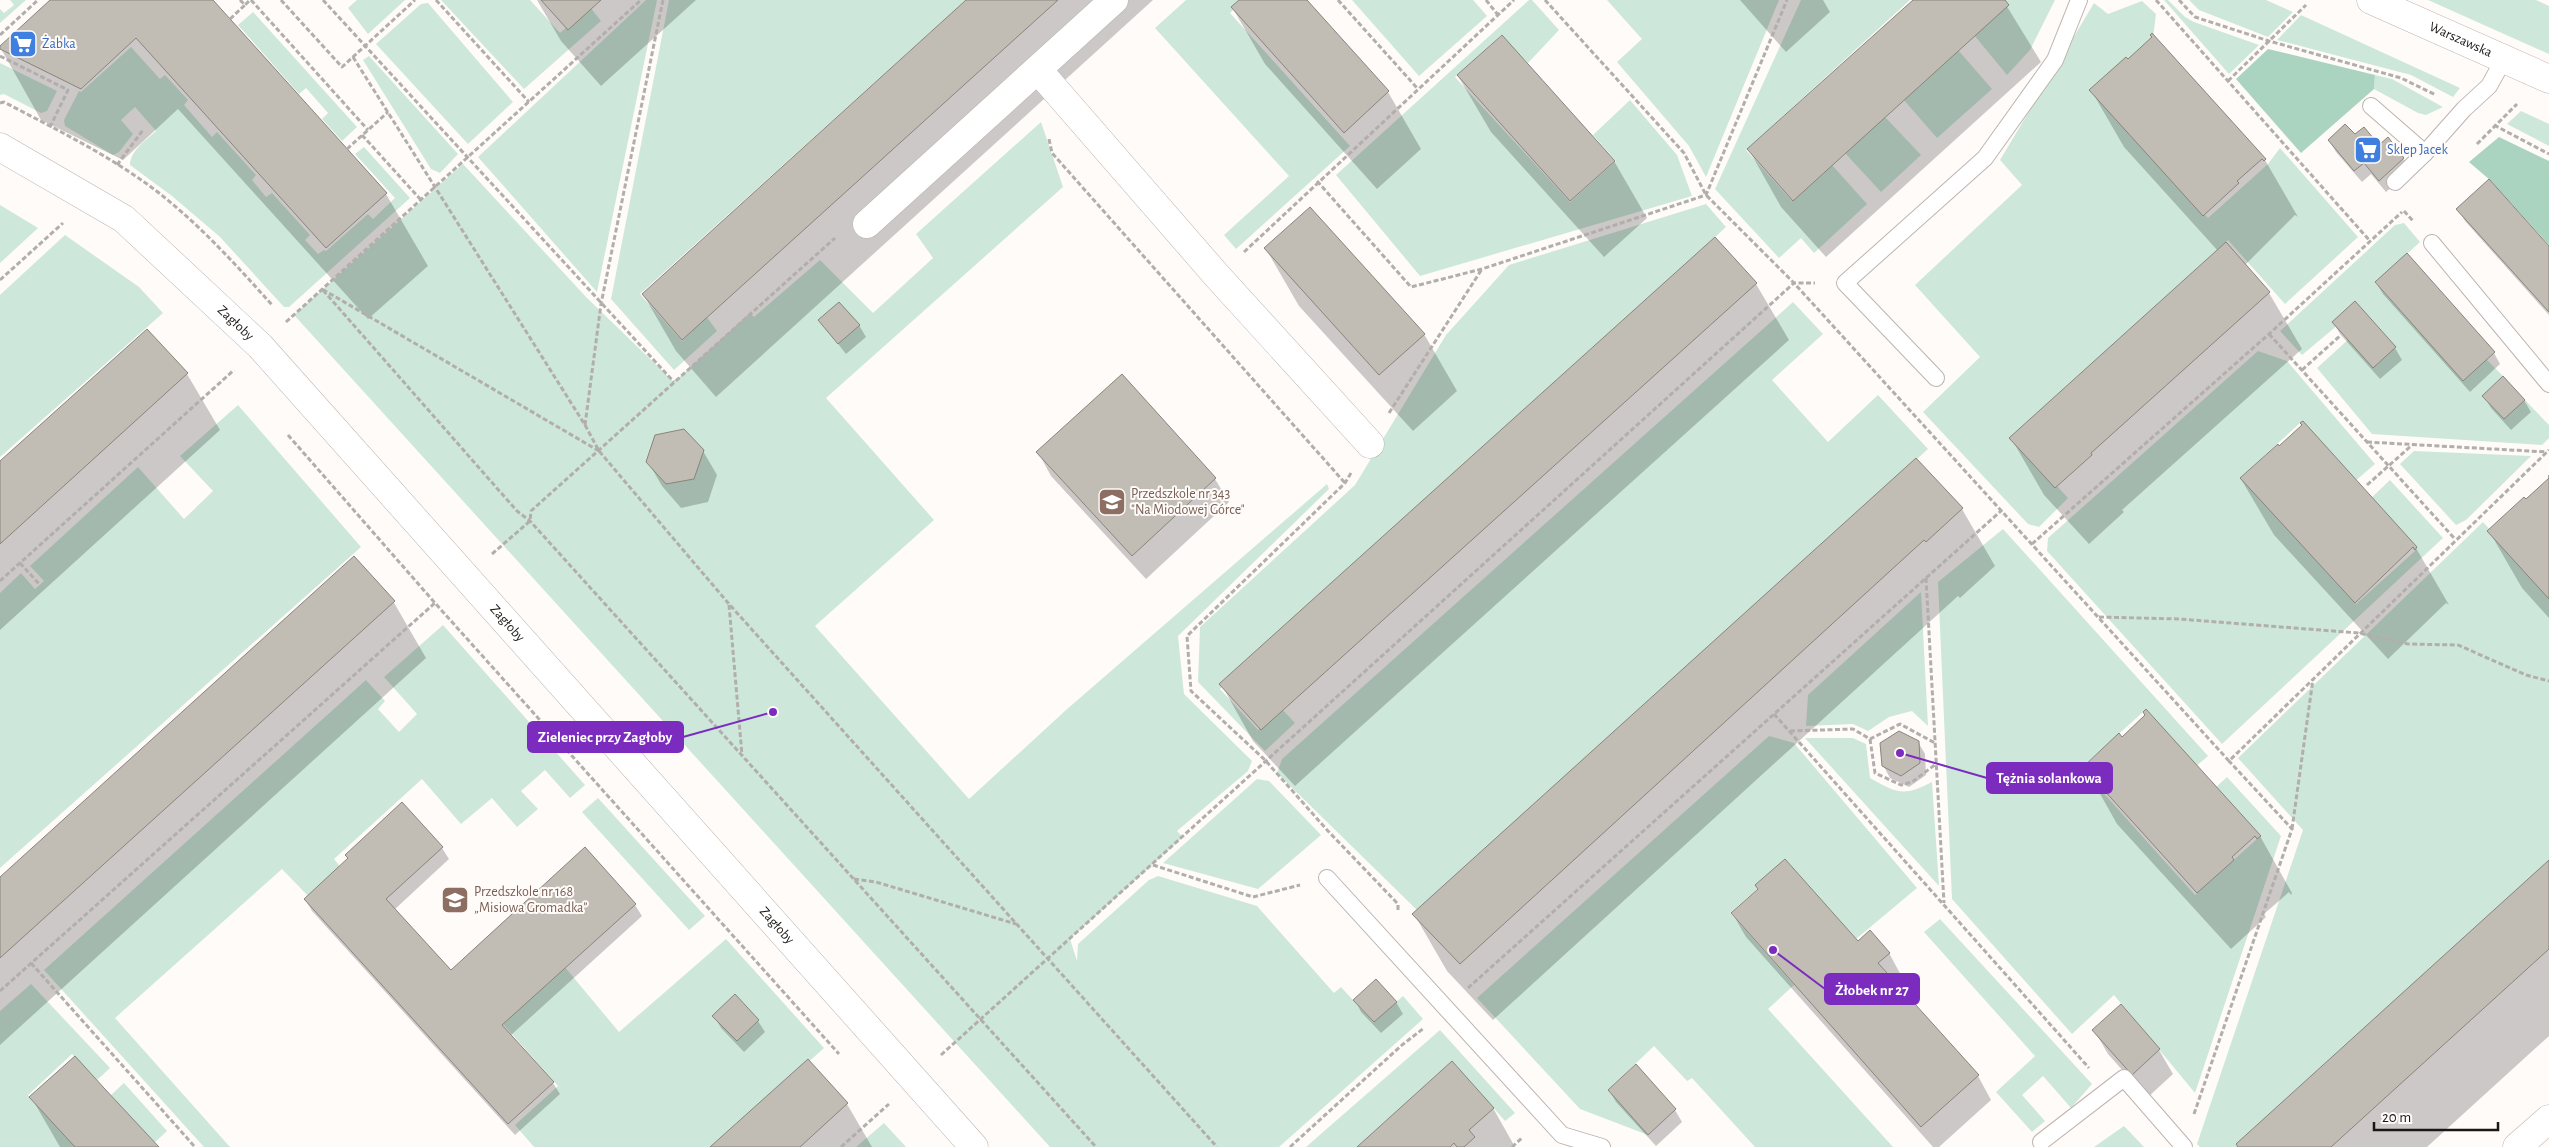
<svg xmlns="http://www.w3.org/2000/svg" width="2549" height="1147" font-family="'Alegreya Sans',sans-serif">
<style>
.green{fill:#cde8da}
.forest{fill:#aad4bf}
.shadow{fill:#0003}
.building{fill:#c1bcb4;stroke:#89847c}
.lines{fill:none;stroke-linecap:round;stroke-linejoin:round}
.lane-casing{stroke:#bdb4af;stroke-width:18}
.street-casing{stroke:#bdb4af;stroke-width:29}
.secondary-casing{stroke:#bdb4af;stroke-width:29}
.path{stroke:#b2aeac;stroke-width:3;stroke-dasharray:5 2.5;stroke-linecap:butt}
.lane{stroke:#fff;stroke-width:16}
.street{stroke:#fff;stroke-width:28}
.secondary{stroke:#fff;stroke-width:28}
.labels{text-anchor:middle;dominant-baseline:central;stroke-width:4;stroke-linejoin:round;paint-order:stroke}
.street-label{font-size:14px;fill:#1a1715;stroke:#fffbf9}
.shop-label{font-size:14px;fill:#366cbe;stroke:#fffbf9;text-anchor:start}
.education-label{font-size:14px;fill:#785e54;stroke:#fffbf9;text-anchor:start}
.leader{fill:none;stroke:#7b2cbf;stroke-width:2}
.callout-dot{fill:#7b2cbf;stroke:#fffbf9;stroke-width:2}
.callout{fill:#7b2cbf;stroke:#7b2cbf;stroke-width:2}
.callout-label{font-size:15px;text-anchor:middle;font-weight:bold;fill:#fff}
</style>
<rect width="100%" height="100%" fill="#fffbf9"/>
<g class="green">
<polygon points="10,0 26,0 0,23 0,9 4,13 14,5"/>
<polygon points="357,0 405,0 368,34 348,8"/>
<polygon points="441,0 530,0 560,33 590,7 601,21 524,89"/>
<polygon points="646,0 657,0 597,292 478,157"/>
<polygon points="669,0 966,0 640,294 682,341 706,316 717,331 674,370 611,299"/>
<polygon points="1186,0 1243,0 1230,13 1350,146 1236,249 1224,235 1289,176 1155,28"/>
<polygon points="1352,0 1473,0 1487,16 1419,76"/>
<polygon points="1529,0 1532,0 1559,30 1528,63 1501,35 1455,77 1570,202 1616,161 1593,135 1630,100 1677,155 1692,196 1420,276 1336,175"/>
<polygon points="1607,0 1779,0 1706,177 1689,146 1617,62 1642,39"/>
<polygon points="1801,0 1910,0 1746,150 1792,201 1832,165 1867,204 1814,253 1801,238 1779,258 1715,189"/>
<polygon points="2002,0 2055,0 2030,50 2007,75 1974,35"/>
<polygon points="2164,0 2168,0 2185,17 2194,22 2259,45 2229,74"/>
<polygon points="2189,0 2266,0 2293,12 2268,37 2199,10"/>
<polygon points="2428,0 2536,0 2549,6 2549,54"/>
<polygon points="2142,1 2156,14 2153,38 2093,93 2208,218 2268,164 2280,148 2358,237 2285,304 2228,240 2012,437 2068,498 2039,527 2028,524 1923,412 1980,357 1915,285 2022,185 2000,160 2094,3 2108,14"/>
<polygon points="428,3 513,102 468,144 376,44 421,4"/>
<polygon points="253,12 357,127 342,141 322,119 328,113 306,88 299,94 238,25"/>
<polygon points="2301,15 2460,88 2453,97 2411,75 2277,40"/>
<path d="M131,47L160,79L165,75L188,100L184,105L212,137L217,132L256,175L252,180L266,197L272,193L310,235L305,240L318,254L324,250L326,251L368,214L373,219L395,198L355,154L364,147L410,198L289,307H284L220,237L172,196L130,165C130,151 146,140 156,131L135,107L121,120L133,134L119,152L113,155L65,126L64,120L79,91L81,92Z"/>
<polygon points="1958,50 1992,89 1937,138 1903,99"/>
<polygon points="369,56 458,154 440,173 431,169 363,60"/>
<polygon points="0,63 57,91 47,111 41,113 4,94 0,95"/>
<polygon points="2375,75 2392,79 2443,107 2426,115 2418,113 2374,89"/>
<polygon points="2521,111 2549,124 2549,146 2507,124"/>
<polygon points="1884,116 1921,155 1881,192 1845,153"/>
<polygon points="1041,122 1063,187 826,398 934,520 815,626 969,799 1066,710 1327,484 1329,489 1178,636 1184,694 1252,761 1248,771 1177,831 1183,837 1070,939 1077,961 1078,944 1149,880 1158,876 1257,906 1334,993 1341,987 1373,1022 1403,996 1423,1019 1279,1147 1050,1147 294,315 463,164 587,298 674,382 750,313 754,317 820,260 873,313 933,258 916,234"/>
<polygon points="1706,204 1726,227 1220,689 1258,730 1282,709 1295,723 1265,751 1198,682 1200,627 1355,485 1446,335 1509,265"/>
<polygon points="0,205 38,228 0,263"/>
<polygon points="2404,223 2420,242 2375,283 2463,380 2486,359 2503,376 2482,396 2504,419 2525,400 2549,425 2549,438 2542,445 2372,434 2317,368 2351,337 2395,346 2354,302 2339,324 2302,355 2280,331 2395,225"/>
<polygon points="65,235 139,287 163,313 0,457 0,295"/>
<polygon points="1793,302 1823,334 1772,380 1828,442 1878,395 1928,449 1420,913 1277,773 1282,759"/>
<polygon points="2258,351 2287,361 2375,464 2354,482 2300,423 2241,477 2356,604 2415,551 2370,499 2390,480 2443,538 2222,744 2047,551 2048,538"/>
<polygon points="238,405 361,547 0,868 0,593 21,573 35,589 44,581 30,566 138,467 184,519 213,491 180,456"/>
<polygon points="2414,451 2531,456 2466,520 2456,525 2400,464"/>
<polygon points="2483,522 2549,595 2549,863 2239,1147 2200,1147 2197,1144 2303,830 2238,758"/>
<polygon points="2003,529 2208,756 2194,768 2143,712 2081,768 2195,895 2258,838 2214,789 2227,777 2281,836 2195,1093 2114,995 2072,1034 1952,899 1938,582"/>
<polygon points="1921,592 1928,726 1912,711 1889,717 1868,731 1853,724 1806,726 1808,695"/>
<polygon points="443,625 585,785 570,798 545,770 521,791 538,809 517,827 492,798 461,824 422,779 334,859 342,869 310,898 282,869 115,1018 230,1147 204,1147 44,970 366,680 385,701 378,709 399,732 417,714 384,677"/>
<polygon points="1769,736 1794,743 1917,888 1856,939 1785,859 1756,885 1758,888 1730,913 1794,985 1768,1009 1893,1147 1755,1147 1692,1078 1687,1081 1654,1046 1609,1089 1648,1135 1580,1109 1477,998"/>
<path d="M1805,738H1853L1866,744L1870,778C1897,793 1903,797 1932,782L1939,886Z"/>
<polygon points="1257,779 1269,781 1321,835 1258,889 1163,863"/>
<polygon points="598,798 705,916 689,930 582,812"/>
<polygon points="1940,919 2092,1084 2071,1108 2043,1076 2022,1095 2045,1121 2032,1132 1996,1092 2035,1056 1924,932"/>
<polygon points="726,939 824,1048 714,1147 534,1147 515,1125 558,1086 502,1023 564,966 619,1032"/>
<polygon points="31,984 110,1068 97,1080 72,1054 28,1095 76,1147 0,1147 0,1011"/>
<polygon points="1440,1030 1515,1113 1505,1121 1452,1061 1357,1147 1306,1147"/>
<polygon points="124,1083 167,1131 154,1143 111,1095"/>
<polygon points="884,1123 906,1147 856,1147"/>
<polygon points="2124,1126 2144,1147 2094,1147"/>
</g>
<g class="forest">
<polygon points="2268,49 2375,75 2374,89 2301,153 2236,79"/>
<polygon points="2499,137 2549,161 2549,245 2490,180 2469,162"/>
</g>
<g class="shadow">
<polygon points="52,0 211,0 386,194 428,266 368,319 178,109 123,160 41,120 0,47"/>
<polygon points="537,0 696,0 601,86 561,41"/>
<polygon points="968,0 1153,0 716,397 676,351 643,294"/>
<polygon points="1240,0 1305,0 1388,92 1421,149 1377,189 1265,64 1232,7"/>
<polygon points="1740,0 1823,0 1830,12 1786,52"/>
<polygon points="1915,0 2003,0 2041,62 1826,257 1781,207 1749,150"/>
<polygon points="2126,59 2265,160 2298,217 2295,215 2245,265 2269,293 2302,349 2122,510 2124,512 2089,544 2044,495 2011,438 2218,251 2124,147 2091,90"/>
<polygon points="1458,76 1614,161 1647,218 1604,257 1491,132"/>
<polygon points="2354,136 2403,158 2410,170 2386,192 2371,174 2362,182 2336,152 2329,140"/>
<polygon points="2458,209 2549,248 2549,315 2465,221"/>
<polygon points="1715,239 1756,284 1789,340 1295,786 1253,741 1221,684"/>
<polygon points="1266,249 1424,334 1457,391 1413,431 1299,306"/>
<polygon points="2376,283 2494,353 2500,364 2470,392 2383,294"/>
<polygon points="2355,302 2395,348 2402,360 2380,379 2340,334 2333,322"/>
<polygon points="820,321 859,325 866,337 846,354"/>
<polygon points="147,330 187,374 220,430 0,630 0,463"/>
<polygon points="2484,396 2524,400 2531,412 2511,430 2491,408"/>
<polygon points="2303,423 2416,548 2449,605 2446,603 2388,659 2274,535 2241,479 2279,448 2303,426"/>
<polygon points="703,451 717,475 708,502 681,508 662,486 648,462"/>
<polygon points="1038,452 1215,479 1229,502 1146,579 1051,476"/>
<polygon points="1916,460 1962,509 1995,566 1960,598 1958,596 1493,1020 1447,971 1414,914"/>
<polygon points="2549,479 2549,618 2522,588 2489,531"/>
<polygon points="393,601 426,658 0,1045 0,878"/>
<polygon points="1918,742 1925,754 1926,775 1909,787 1890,778 1883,765"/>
<polygon points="2085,767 2260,836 2292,893 2291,895 2289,892 2264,914 2266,917 2231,949 2117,824"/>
<polygon points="402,804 442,848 449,859 394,910 450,972 635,905 642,916 510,1036 553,1083 560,1094 515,1135 312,911 305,899 348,860 346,856"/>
<polygon points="2549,861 2549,1036 2427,1147 2239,1147"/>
<polygon points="1732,913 1858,943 1889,953 1902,977 1895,984 1978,1076 1991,1100 1939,1147 1933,1147 1746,937"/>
<polygon points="735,996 758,1021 765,1032 744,1052 721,1028 714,1016"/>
<polygon points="1355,1000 1396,1002 1403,1014 1381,1033 1361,1012"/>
<polygon points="2120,1006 2159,1050 2173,1074 2147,1098 2108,1054 2094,1030"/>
<polygon points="808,1061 847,1104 872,1147 712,1147"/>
<polygon points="1636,1066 1675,1110 1682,1122 1656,1146 1616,1102 1609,1090"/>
<polygon points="31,1097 157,1147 60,1147"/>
<polygon points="1493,1108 1515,1147 1359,1147"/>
</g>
<g class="building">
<polygon points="50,0 213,0 387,193 326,248 136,38 81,89 0,49 0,46"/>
<polygon points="541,0 601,0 568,30"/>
<polygon points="966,0 1058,0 682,340 642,294"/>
<polygon points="1239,0 1307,0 1389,91 1344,133 1231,7"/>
<polygon points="1913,0 2005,0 2009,5 1793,201 1747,149"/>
<polygon points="2152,33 2266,159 2264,161 2262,159 2237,181 2239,183 2203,216 2089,90 2126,57 2128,59 2152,37 2150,35"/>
<polygon points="1502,35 1615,161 1570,201 1457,75"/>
<polygon points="2345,124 2355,134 2364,127 2379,145 2388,137 2404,158 2379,181 2364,163 2354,171 2328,140"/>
<polygon points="2489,179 2549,246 2549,312 2456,209"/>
<polygon points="1310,207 1425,334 1379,375 1264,248"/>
<polygon points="1715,237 1757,283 1261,730 1219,684"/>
<polygon points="2226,242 2270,292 2091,453 2092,455 2055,488 2009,438"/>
<polygon points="2407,253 2495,352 2463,381 2375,282"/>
<polygon points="2355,301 2396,347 2373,368 2332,322"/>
<polygon points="839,302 860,325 838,344 818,320"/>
<polygon points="147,329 188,373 0,544 0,461"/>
<polygon points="1122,374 1216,478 1132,556 1036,452"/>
<polygon points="2503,376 2525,400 2504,419 2482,396"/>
<polygon points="2303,421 2417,547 2415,550 2413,547 2355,603 2240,478 2278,444 2279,446 2302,425 2300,423"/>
<polygon points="684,429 704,450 694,479 666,484 646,462 655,435"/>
<polygon points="1916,458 1963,508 1926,542 1924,540 1460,964 1412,914"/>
<polygon points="2549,475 2549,599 2487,531 2524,497 2526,499 2549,478"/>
<polygon points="354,556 395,601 0,958 0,877"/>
<polygon points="2146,709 2261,836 2257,839 2255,836 2232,857 2234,860 2197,893 2083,767 2119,733 2122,737 2145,715 2143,712"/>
<polygon points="1899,731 1919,741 1920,763 1901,776 1882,766 1880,743"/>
<polygon points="402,802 443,847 386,899 451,970 585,847 636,904 502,1025 554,1082 508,1124 304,899 348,858 345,855"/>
<polygon points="1785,859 1858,941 1870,930 1890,953 1878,963 1979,1075 1921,1127 1731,913 1758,889 1755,885"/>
<polygon points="2549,860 2549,949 2331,1147 2238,1147 2236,1144"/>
<polygon points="1376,979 1397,1002 1374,1022 1353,1000"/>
<polygon points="735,994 759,1020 737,1041 712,1016"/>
<polygon points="2121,1004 2160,1049 2132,1075 2092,1030"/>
<polygon points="75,1056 104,1088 159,1147 75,1147 29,1097"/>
<polygon points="808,1059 848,1103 800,1147 710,1147"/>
<polygon points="1452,1061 1494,1108 1469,1130 1475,1137 1464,1147 1457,1147 1454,1143 1450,1147 1357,1147"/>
<polygon points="1636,1064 1676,1109 1648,1135 1608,1090"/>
</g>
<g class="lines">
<g class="lane-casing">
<g id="lane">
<polyline points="2371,106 2425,153"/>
<polyline points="2395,182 2425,153 2464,109 2489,86 2504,59"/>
<polyline points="2432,243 2549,384"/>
<polyline points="1936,378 1845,283 1985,158 2055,60 2079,0"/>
<polyline points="1327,878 1562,1135 1602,1147"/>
<polyline points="2041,1142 2124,1078 2184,1147"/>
</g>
</g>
<g class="street-casing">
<g id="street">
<polyline points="1038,70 1218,277 1370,444"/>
<path id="s1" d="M0,147L124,219L260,346L974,1147"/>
<polyline points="867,224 1114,0"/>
</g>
</g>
<g class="secondary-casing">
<g id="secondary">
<path id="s2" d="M2371,0L2549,79"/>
<polyline points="2517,1147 2549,1119"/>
</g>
</g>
<g class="path">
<polyline points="240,0 245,5 250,0"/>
<polyline points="251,0 368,130"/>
<polyline points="281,0 342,67 415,0"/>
<polyline points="323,0 674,382"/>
<polyline points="436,0 529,102"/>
<polyline points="1338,0 1418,89"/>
<polyline points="1486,0 1498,15"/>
<polyline points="1545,0 1684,153 1706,195 1794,283 2229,761 2549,450"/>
<polyline points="2156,0 2370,241"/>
<polyline points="2179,0 2195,17 2269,41 2401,78 2436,95"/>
<polyline points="230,19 245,5"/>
<polyline points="0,35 38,0"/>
<polyline points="0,56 68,90 50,127"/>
<polyline points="353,57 585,425 599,451 729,604 1217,1147"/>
<polyline points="2228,81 2306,5"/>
<path d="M0,103L4,102C57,130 111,156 159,193C201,226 237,266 273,306"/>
<polyline points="2494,125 2549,154"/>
<polyline points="362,135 421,200"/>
<polyline points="1049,139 1052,153 1345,483"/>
<polyline points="2477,144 2517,104"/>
<polyline points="347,149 388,112"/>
<polyline points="117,165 143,130"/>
<polyline points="1317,181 1411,287 1482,269 1706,195 1787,0"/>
<polyline points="2404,211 2413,221"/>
<polyline points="1244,252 1514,0"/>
<polyline points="0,280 63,223"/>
<polyline points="286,322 641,0"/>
<polyline points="2269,334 2455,539"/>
<polyline points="2302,370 2341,335"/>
<polyline points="1389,413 1482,269"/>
<polyline points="585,425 601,304 663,0"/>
<polyline points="288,435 435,603 839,1054"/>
<polyline points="2367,442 2547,452"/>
<polyline points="599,451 322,289 517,511 530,521 1096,1147"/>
<polyline points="1351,473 1345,483 1187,636 1191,691 1265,760 1328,831 1398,904 1398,911"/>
<polyline points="2367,485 2412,445"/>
<polyline points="2032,544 2269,334 2402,212"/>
<polyline points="492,554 530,521 531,511 835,238"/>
<polyline points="20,563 40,585"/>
<polyline points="1926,578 1944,903"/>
<polyline points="0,581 234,370"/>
<polyline points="729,605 742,755"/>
<polyline points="2099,617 2179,619 2359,633 2408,644 2458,645 2526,675 2549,681"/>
<polyline points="1774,714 2089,1068"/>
<polyline points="1790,731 1853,729 1870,739 1900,724 1935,743"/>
<polyline points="1870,739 1875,773 1901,785 1912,782 1936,764"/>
<polyline points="2292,829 2313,679"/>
<polyline points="1153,865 1253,897 1300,885"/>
<polyline points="854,879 876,882 1016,924"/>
<polyline points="31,963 195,1147"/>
<polyline points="1468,988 2002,510"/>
<polyline points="0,991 436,602"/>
<polyline points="941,1055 1794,283 1815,283"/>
<polyline points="2194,1114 2292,829 2229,761"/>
<polyline points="841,1147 889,1104"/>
<polyline points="1290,1147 1402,1045 1424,1028"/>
<polyline points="1512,1147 1523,1137"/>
</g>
<use href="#lane" class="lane"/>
<use href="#street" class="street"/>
<use href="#secondary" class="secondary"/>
</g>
<defs>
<g id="supermarket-square" transform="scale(1.4375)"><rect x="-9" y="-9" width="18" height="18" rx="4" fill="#3f7fe0" stroke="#fffbf9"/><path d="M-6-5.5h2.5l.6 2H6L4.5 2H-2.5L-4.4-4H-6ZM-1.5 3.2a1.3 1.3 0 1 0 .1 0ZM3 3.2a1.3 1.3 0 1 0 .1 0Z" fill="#fff"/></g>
<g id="school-square" transform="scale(1.4375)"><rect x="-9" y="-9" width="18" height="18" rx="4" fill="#8d6e63" stroke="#fffbf9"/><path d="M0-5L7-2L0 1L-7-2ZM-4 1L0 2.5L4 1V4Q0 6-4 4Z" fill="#fff"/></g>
</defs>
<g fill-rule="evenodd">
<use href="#supermarket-square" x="23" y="44"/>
<use href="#supermarket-square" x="2368" y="150"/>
<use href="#school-square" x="1112" y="502"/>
<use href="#school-square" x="455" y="900"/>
</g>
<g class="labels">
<g class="street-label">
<text stroke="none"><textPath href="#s2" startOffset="98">Warszawska</textPath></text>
<text stroke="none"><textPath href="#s1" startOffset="296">Zagłoby</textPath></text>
<text stroke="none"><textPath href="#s1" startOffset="701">Zagłoby</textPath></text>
<text stroke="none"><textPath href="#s1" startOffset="1106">Zagłoby</textPath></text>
</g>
<g class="shop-label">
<text x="42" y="44">Żabka</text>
<text x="2387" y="150">Sklep Jacek</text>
</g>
<g class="education-label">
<text x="1131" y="494">Przedszkole nr 343<tspan x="1131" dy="16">"Na Miodowej Górce"</tspan></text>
<text x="474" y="892">Przedszkole nr 168<tspan x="474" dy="16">„Misiowa Gromadka”</tspan></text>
</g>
</g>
<path class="leader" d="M773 712L683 737M1900 753L1987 778M1773 950L1825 989"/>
<g class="callout-dot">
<circle cx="773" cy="712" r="5"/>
<circle cx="1900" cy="753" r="5"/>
<circle cx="1773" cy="950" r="5"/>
</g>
<g class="callout">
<rect x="528" y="722" width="155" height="30" rx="5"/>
<rect x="1987" y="763" width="125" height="30" rx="5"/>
<rect x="1825" y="974" width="94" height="30" rx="5"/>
</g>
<g class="callout-label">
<text x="605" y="742">Zieleniec przy Zagłoby</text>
<text x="2049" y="783">Tężnia solankowa</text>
<text x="1872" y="995">Żłobek nr 27</text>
</g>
<path d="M2374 1122v8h124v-8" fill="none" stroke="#1a1715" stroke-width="2.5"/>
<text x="2382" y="1122" font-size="15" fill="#1a1715" stroke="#fffbf9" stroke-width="4" paint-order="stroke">20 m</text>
</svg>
